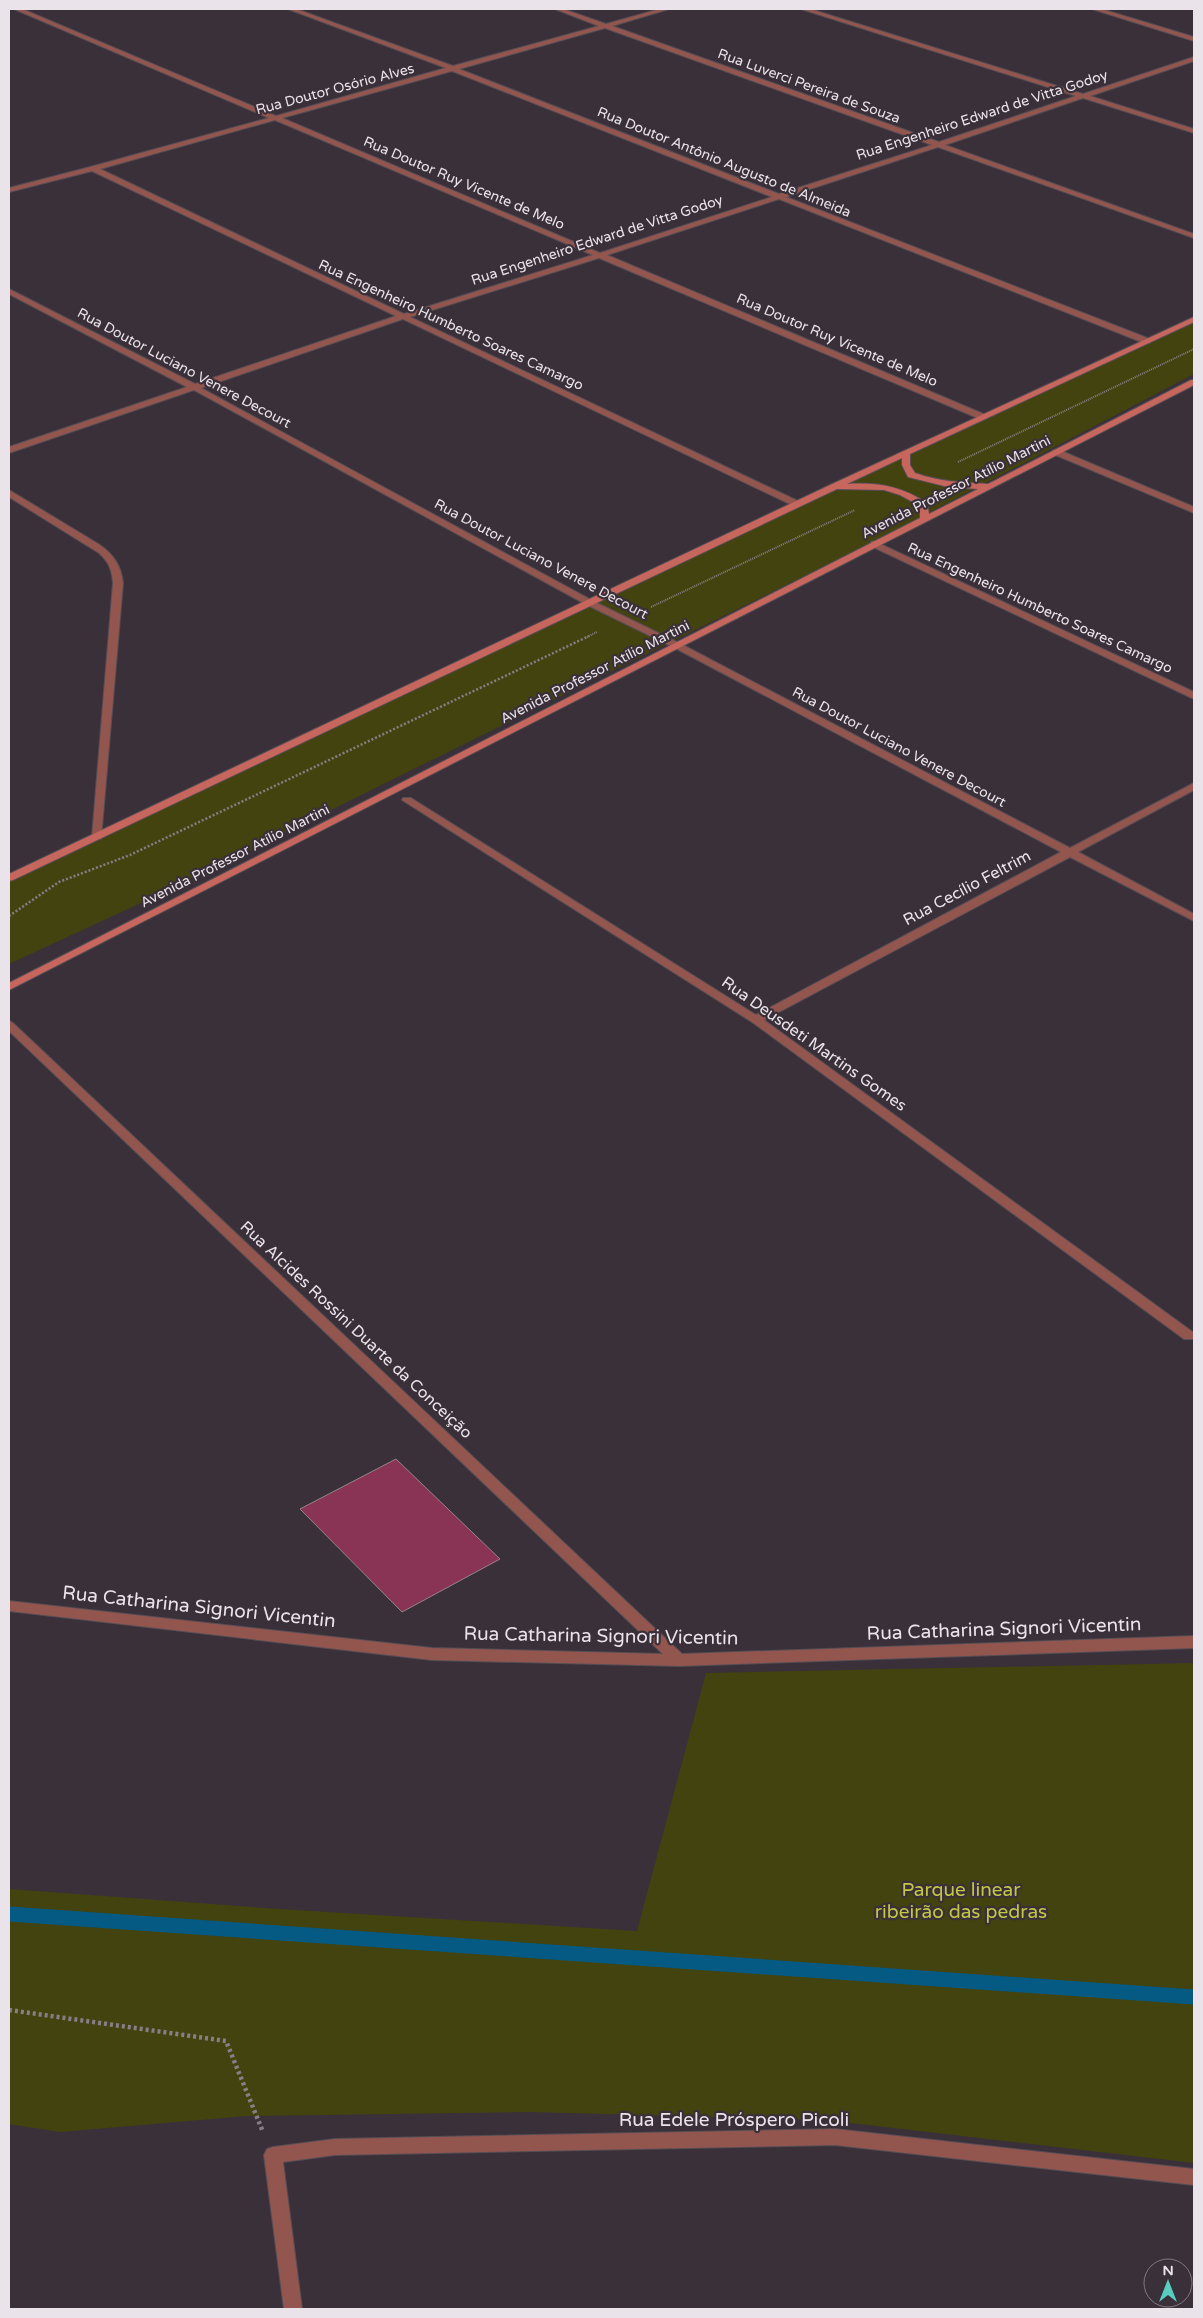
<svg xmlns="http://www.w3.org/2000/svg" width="1203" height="2318" font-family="'Varela Round',sans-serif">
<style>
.green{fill:#42430f}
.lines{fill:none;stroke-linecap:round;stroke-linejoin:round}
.stream{stroke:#045a83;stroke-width:15}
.building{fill:#8a3455;stroke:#958489}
.street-casing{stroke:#564d55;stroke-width:2}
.secondary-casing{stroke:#564d55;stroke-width:2}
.path-far2{stroke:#877e86;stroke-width:2;stroke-dasharray:1 1;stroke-linecap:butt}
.path-far1{stroke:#877e86;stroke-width:2.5;stroke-dasharray:2 2;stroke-linecap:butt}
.path{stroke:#877e86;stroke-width:4.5;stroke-dasharray:3 3;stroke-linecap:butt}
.street{fill:#92564f;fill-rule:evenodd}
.secondary{fill:#c6665d;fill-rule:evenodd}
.labels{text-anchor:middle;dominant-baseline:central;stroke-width:4.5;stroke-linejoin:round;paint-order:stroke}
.far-street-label{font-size:14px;fill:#eae3ea;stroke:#3a3039}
.street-label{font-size:16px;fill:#eae3ea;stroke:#3a3039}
.near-street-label{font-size:19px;fill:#eae3ea;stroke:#3a3039}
.near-park-label{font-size:19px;fill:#c3c741;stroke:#3a3039}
</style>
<rect width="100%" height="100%" fill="#3a3039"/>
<g class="green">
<polygon points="1194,321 1194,374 871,543 171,889 9,964 9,881 836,488"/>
<polygon points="1194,1663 1194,2163 825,2120 531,2112 247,2116 60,2132 9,2124 9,1889 279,1909 637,1931 706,1673"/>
</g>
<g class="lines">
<polyline class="stream" points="9,1914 1194,1997"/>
</g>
<polygon class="building" points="396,1459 500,1559 402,1612 300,1509"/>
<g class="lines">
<g class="street-casing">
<g id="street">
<path d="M14,9H22L276,116L446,68L288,9H296L453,66L599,26L555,9H563L606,24L660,9H669L612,26L939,142L1076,96L801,9H810L1083,94L1194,57V61L1090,96L1194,129V133L1083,98L945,145L1194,234V238L938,147L786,197L1150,339V343H1144L779,199L607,255L986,415V419H980L599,258L410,317L800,502V506H794L403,319L201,388L593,601L681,644L1070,848L1194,783V790L1078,852L1194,914V921L1070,857L764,1020L1194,1333V1339H1184L752,1022L402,800L403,798H411L756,1015L1061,852L675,648L587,605L194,390L9,453V447L187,387L9,294V289L195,384L396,316L92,171L9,192V188L90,167L269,118ZM605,28L932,145L779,194L459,69ZM452,71L772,197L600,253L282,118ZM275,120L593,255L404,314L100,169Z"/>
<polygon points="1092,9 1101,9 1194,37 1194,41"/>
<polygon points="1053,450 1059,450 1194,507 1194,513 1053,454"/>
<path d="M9,490L100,545C114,555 121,566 123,583L101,839H93L92,837L113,583C112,570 109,562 99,553L9,497Z"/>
<polygon points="874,541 1194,692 1194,699 871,546 871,542"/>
<polygon points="9,1021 13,1023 682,1654 1194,1636 1194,1648 679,1666 432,1660 9,1611 9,1601 432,1648 663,1654 9,1031"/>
<polygon points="835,2129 1194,2169 1194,2185 835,2145 335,2155 283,2162 302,2309 284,2309 264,2155 267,2149 273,2147 335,2139"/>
</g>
</g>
<g class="secondary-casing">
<path id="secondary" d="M1194,317V322L910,454V465L915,473C941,482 961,482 988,484L1191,380H1194V385L9,990V983L920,518V506L900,495L884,490L837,489L13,880L9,881V874L830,485ZM902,458V465L908,477L948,487L978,489L929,514L927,503C901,486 877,482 847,484Z"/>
</g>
<g class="path-far2">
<polyline points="958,462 1194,349"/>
<polyline points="651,607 855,510"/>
<polyline points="587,637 597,632"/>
</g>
<polyline class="path-far1" points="9,916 59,882 130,855 589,636"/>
<polyline class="path" points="9,2010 226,2041 263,2132"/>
<use href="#street" class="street"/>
<use href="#secondary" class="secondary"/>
</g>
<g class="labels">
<g class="far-street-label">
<text transform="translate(809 86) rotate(20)">Rua Luverci Pereira de Souza</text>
<text transform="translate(335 89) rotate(-15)">Rua Doutor Osório Alves</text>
<text transform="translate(982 115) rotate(-18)">Rua Engenheiro Edward de Vitta Godoy</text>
<text transform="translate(724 162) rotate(22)">Rua Doutor Antônio Augusto de Almeida</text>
<text transform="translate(464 183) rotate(23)">Rua Doutor Ruy Vicente de Melo</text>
<text transform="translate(597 240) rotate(-18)">Rua Engenheiro Edward de Vitta Godoy</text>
<text transform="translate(451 325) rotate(25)">Rua Engenheiro Humberto Soares Camargo</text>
<text transform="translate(837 340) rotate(23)">Rua Doutor Ruy Vicente de Melo</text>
<text transform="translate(184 368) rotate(28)">Rua Doutor Luciano Venere Decourt</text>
<text transform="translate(956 487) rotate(-27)">Avenida Professor Atílio Martini</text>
<text transform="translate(541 559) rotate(28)">Rua Doutor Luciano Venere Decourt</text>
<text transform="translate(1040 608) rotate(25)">Rua Engenheiro Humberto Soares Camargo</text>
<text transform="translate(595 672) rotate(-27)">Avenida Professor Atílio Martini</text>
<text transform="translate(899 747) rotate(28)">Rua Doutor Luciano Venere Decourt</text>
<text transform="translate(235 856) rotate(-27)">Avenida Professor Atílio Martini</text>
</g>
<g class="street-label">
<text transform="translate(967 888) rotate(-28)">Rua Cecílio Feltrim</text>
<text transform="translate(814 1044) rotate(35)">Rua Deusdeti Martins Gomes</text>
<text transform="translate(356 1330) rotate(43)">Rua Alcides Rossini Duarte da Conceição</text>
</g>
<g class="near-street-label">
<text transform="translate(199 1607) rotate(6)">Rua Catharina Signori Vicentin</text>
<text transform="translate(1004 1629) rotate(-2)">Rua Catharina Signori Vicentin</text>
<text transform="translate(601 1636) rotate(1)">Rua Catharina Signori Vicentin</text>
<text x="734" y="2120">Rua Edele Próspero Picoli</text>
</g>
<g class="near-park-label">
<text x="961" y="1890">Parque linear<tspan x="961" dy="22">ribeirão das pedras</tspan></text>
</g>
</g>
<rect width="1203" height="2318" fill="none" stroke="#eae3ea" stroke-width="20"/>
<g transform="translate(1168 2283)"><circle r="24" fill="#3a3039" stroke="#807880"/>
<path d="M0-4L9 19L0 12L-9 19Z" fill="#58cec1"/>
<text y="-8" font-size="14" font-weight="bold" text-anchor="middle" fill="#eae3ea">N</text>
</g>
</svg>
